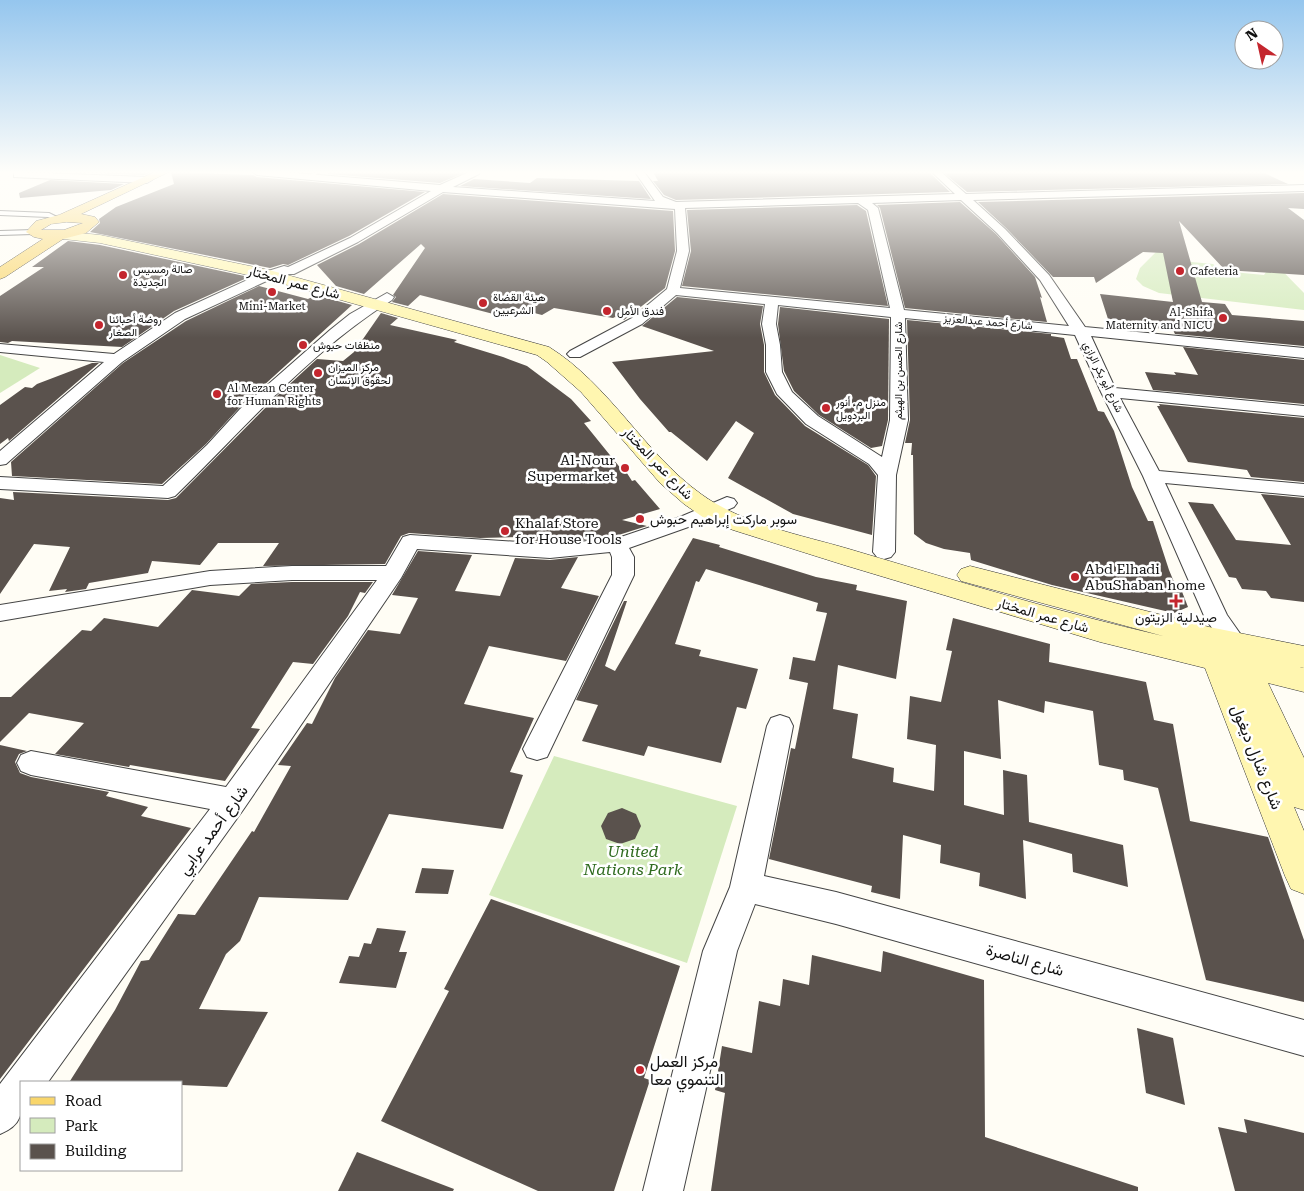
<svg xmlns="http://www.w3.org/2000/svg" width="1304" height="1191" font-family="'Roboto Serif',Vazirmatn,serif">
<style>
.green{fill:#d5ebbd}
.building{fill:#5a524d}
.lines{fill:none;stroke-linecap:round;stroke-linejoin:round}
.service-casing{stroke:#444;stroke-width:2}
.minor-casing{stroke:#444;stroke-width:2}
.secondary-casing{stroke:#333;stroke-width:1}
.primary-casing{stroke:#222;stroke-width:1}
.service{fill:#fff;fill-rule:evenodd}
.minor{fill:#fff;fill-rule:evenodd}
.secondary{fill:#fff6b0;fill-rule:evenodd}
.primary{fill:#f9d66b;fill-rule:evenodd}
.poi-dot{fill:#c4262e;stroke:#fff;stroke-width:2}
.labels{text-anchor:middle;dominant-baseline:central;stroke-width:5;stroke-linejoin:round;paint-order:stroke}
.far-poi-label{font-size:11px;fill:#111;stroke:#fff;text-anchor:start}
.far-street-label{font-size:11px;fill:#111;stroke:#fff}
.street-label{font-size:14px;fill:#111;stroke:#fff}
.poi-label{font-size:14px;fill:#111;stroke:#fff;text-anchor:start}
.near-street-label{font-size:16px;fill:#111;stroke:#fff}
.near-park-label{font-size:16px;font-style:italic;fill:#2f6b1f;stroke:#fff}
.near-poi-label{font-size:16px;fill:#111;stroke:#fff;text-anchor:start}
</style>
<rect width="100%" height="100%" fill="#fffdf5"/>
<g class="green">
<polygon points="1261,249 1304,293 1304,310 1159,293 1143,286 1136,279 1140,268 1157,251 1173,253 1181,261 1213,264 1222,271 1264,275 1266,272"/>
<polygon points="0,355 40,368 0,393"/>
<polygon points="554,756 737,806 687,963 489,895"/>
</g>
<g class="building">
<polygon points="70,172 152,172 144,175"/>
<polygon points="171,172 253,175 257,177 425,192 349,236 288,265 283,264 270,268 90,232 100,223 99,219 116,207 174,184"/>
<polygon points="329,172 466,172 440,183 328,174"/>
<polygon points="653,172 921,172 930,173 950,192 676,200 664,195 653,181 658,181"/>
<polygon points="1037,172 1262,172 1288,184 967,192 944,173"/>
<polygon points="537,178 639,181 651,199 460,186 474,179 530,183"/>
<polygon points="50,180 124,184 111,190 20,198 19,193"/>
<polygon points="1304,193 1304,209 1288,208 1304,220 1304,275 1225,270 1179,221 1202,302 1225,304 1232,315 1304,321 1304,346 1175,334 1173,330 1130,325 1128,321 1108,319 1100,294 1173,302 1163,253 1143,252 1096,283 1094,277 1053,277 1006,228 978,202"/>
<polygon points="443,194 673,211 675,251 665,288 624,320 615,317 613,318 554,308 542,315 519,309 505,317 420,295 408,306 392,302 396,297 393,295 425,248 421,244 364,294 336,286 317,265 359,244"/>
<polygon points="960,202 996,234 1035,277 1042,298 1040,297 1047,322 905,308 880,208 877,205"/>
<polygon points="857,205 866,211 888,306 682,286 691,251 687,210"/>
<polygon points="68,241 100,245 249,277 174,311 122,347 12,341 8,343 0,342 0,296 44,267 32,267"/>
<polygon points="259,286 308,299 316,295 352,305 239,408 206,444 162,484 12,476 11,462 123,363 186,321"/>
<polygon points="677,297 763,306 760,324 764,345 764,372 775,395 805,426 868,465 876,476 872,535 793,514 728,478 754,433 736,421 707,461 671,432 669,432 640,399 612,362 714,351 642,326"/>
<polygon points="780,307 889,319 888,420 882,446 871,448 819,415 794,391 784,371 778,324"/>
<polygon points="381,313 398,318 390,325 457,340 454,342 503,357 527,366 571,399 591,421 584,423 622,470 625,470 632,481 635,480 660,509 622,520 647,526 609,538 550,542 522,540 523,537 480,538 409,533 401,536 385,564 263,566 279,543 218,543 200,565 152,561 148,573 89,583 86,589 65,592 67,589 49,591 70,547 34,544 0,594 0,498 14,500 13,492 168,500 176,498 280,393 317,359 343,361 354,352"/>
<polygon points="907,320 1051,334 1051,336 1064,338 1071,359 1077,359 1098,411 1104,412 1114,431 1132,487 1148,521 1153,521 1169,570 1174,582 1179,584 1188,607 1174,613 1052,585 971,560 970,553 944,549 926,543 914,534 913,455 911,455 912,443 905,443 910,420"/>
<polygon points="1183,347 1304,360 1304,404 1153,390 1145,372 1176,375 1174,372 1198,375"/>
<polygon points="92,363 99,363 9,441 8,438 0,444 0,405 25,387 32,388 37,384"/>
<polygon points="1159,404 1304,418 1304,482 1251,477 1247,470 1188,462 1157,406 1160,406"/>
<polygon points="1261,494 1304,498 1304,602 1271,598 1266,591 1242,589 1236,578 1229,577 1188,502 1213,504 1236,540 1291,545"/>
<polygon points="693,538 720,545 719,547 816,577 857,585 856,590 907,601 896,679 838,665 833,709 858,714 852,758 894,768 893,782 934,791 936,745 907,739 910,696 941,702 952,651 946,650 953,618 1050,644 1049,662 1146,682 1154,720 1173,724 1190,821 1268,837 1304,940 1304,1002 1206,980 1158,788 1124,780 1123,770 1099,765 1093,711 1045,701 1044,713 998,700 1001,759 964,751 964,805 1004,815 1003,770 1027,775 1029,822 1123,845 1128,887 1073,872 1072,854 1023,840 1026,899 979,886 980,873 940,863 941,845 903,835 900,899 871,892 872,886 769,859 791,748 795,749 808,683 789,679 793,657 815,661 827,613 816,611 818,603 706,569 699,582 696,581 675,644 701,650 699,656 758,669 746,709 737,707 721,763 648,746 644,756 582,741 598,705 576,700 624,601 627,601 605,666 615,671"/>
<polygon points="418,551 472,555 455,591 500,596 515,558 550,560 578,557 561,588 599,596 566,661 489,646 464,704 534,718 510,772 523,775 503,829 389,814 348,900 259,897 240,941 226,954 199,1009 268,1012 227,1087 181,1085 181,1082 70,1081 115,1010 141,961 149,960 178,914 195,915 252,831 254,832 291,766 278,765 307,723 312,724 335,678 368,630 400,634 418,598 392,595"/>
<polygon points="292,582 373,582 365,593 360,592 348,616 313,664 293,662 251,728 260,729 225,781 130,765 129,767 55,754 84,723 29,713 0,742 0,697 11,697 82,630 91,631 104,618 158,627 192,590 239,596 251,584"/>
<polygon points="0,745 27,751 19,754 15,762 20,773 31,777 109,792 106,796 148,807 141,816 191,828 0,1079"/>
<polygon points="622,808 636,814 641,826 635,839 620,844 606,839 601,826 608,813"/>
<polygon points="422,868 454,870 448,894 415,893"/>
<polygon points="491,899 680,966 644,1078 650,1080 614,1191 538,1191 381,1121 449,991 444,989"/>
<polygon points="377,928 406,931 399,952 407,952 396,988 339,983 349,956 359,957 364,943 371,944"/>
<polygon points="883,951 984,980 985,1137 1138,1187 1138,1191 711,1191 725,1093 715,1090 722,1046 752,1053 759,1001 780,1006 783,979 809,985 812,955 881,972"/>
<polygon points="1137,1028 1173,1038 1185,1105 1146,1093"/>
<polygon points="1244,1119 1304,1133 1304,1191 1235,1191 1218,1127 1247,1133"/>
<polygon points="357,1152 454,1189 453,1191 338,1191"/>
</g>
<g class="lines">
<g class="service-casing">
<g id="service">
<polygon points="315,172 320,172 312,177 308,176"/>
<polygon points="0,211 49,213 61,219 58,221 48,217 0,215"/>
<polygon points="0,231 33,230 36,232 33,234 0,235"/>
</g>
</g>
<g class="minor-casing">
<g id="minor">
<polygon points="17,172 147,177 152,180 147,183 14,177 14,173"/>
<path d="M253,172H283L440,185L469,172H480L479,174L453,187L655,201L635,172H644L663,197L676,202L955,194L932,172H941L966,194L1304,185V191L973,200L1005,229L1049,275L1085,327L1304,348V358L1091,336L1115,388L1304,406V416L1120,398L1159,471L1304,484V496L1165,483L1227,615L1246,642L1242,648L1234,651L1226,648L1205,618L1143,476L1101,392L1075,335L905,318L908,420L896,475L895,552L891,557L884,559L877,557L873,552L878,475L869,464L806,424L777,394L766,372V345L762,324L765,304L676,295L642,324L580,357H570L567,354L570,351L632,318L667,289L677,251L675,209L443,192L358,242L294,274H286L273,278L185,319L122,362L6,464L0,465V451L104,362L0,352V344L114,354L175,313L265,272L284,266L288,267L350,238L431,191L257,175ZM961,200L997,233L1040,280L1069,326L904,310L878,208L872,203ZM858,203L868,210L890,308L680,288L689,251L685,208ZM778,305L891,317L890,420L882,457L818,416L792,392L782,372L780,345L776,324Z"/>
<path d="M387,293L394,297L392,300C309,352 245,428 175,496L168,498L0,489V477L163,486L207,445L240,409L330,330L350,314Z"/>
<path d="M727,497L734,499L737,503L734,507L694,525L629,548L634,557V575L547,757L537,760L527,757L523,749L612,575V557L610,552L550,558L417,549L401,578L243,810L48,1082H21C21,1108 27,1123 0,1134V1084L210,809L31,775L21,771L17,763L21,755L31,751L226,787L377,580H292L210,585L0,621V605L210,571L292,566H386L403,537L410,535L550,544L615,539L680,517Z"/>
<polygon points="780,715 789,718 793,726 764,876 836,892 1304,1020 1304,1056 836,924 755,904 737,951 683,1191 643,1191 703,951 730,887 767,726 771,718"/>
</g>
</g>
<g class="secondary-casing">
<path id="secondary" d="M59,231L100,235L269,270L549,347C610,385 644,453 701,494C742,524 801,535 849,549C953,580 1058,612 1163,636L961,581L957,575L961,569L970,566L1209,627L1304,646V668L1291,665L1304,668V692L1268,683L1304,758V810L1294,807L1304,831V894L1291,889L1285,876L1205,668L1100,642L844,565L733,530L707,520L684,504L660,483L581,392L547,362L537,355L266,279L100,243L54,238L52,235Z"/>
</g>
<g class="primary-casing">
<path id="primary" d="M155,172H169L81,214L95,217L99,222L86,233L63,239L5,277L0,279V267L43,239L34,237L26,232L36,221L59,215ZM67,222L83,223L64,230H41L51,224Z"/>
</g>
<use href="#service" class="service"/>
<use href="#minor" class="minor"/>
<use href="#secondary" class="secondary"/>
<use href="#primary" class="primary"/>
</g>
<linearGradient id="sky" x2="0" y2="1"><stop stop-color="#95c6ee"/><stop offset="0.51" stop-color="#fffefa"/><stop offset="1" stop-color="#fffefa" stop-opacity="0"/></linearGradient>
<rect width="1304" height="338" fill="url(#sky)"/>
<g class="poi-dot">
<circle cx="1180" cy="271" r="5"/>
<circle cx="123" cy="275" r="5"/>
<circle cx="272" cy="292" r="5"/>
<circle cx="483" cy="303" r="5"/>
<circle cx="607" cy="311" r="5"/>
<circle cx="1223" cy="318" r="5"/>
<circle cx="99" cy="325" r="5"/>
<circle cx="303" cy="345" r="5"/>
<circle cx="318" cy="373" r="5"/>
<circle cx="217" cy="394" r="5"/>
<circle cx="826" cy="408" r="5"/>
<circle cx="625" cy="468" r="5"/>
<circle cx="640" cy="519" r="5"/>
<circle cx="505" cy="531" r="5"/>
<circle cx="1075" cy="577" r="5"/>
<path d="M1173.5 593.5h5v5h5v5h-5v5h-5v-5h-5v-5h5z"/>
<circle cx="640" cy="1070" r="5"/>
</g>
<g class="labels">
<g class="far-poi-label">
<text x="133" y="269">صالة رمسيس<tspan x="133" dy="13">الجديدة</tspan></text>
<text x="1190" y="271">Cafeteria</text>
<text x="493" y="297">هيئة القضاة<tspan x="493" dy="13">الشرعيين</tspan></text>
<text x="272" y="306" text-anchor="middle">Mini-Market</text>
<text x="617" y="311">فندق الأمل</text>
<text x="1213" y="312" text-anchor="end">Al-Shifa<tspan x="1213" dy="13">Maternity and NICU</tspan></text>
<text x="109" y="319">روضة أحبائنا<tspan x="109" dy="13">الصغار</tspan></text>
<text x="313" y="345">منظفات حبوش</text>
<text x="328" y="367">مركز الميزان<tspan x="328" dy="13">لحقوق الإنسان</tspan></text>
<text x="227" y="388">Al Mezan Center<tspan x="227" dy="13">for Human Rights</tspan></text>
<text x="836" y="402">منزل م. أنور<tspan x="836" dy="13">البردويل</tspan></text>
</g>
<g class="far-street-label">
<text transform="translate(988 322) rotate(5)">شارع أحمد عبدالعزيز</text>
<text transform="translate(898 371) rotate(-90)">شارع الحسن بن الهيثم</text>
<text transform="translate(1103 377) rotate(64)">شارع أبو بكر الرازي</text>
</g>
<g class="street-label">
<text transform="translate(294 282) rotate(15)">شارع عمر المختار</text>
<text transform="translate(658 463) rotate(46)">شارع عمر المختار</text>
<text transform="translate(1043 615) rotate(16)">شارع عمر المختار</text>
</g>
<g class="poi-label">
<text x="615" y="460" text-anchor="end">Al-Nour<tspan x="615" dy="16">Supermarket</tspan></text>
<text x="650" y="519">سوبر ماركت إبراهيم حبوش</text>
<text x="515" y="523">Khalaf Store<tspan x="515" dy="16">for House Tools</tspan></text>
<text x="1085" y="569">Abd Elhadi<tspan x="1085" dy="16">AbuShaban home</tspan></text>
<text x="1176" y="617" text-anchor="middle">صيدلية الزيتون</text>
</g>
<g class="near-street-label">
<text transform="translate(1257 757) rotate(68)">شارع شارل ديغول</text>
<text transform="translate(213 830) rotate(-54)">شارع أحمد عرابي</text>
<text transform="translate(1025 960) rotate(16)">شارع الناصرة</text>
</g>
<g class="near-park-label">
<text x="633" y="851">United<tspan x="633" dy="18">Nations Park</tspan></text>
</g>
<g class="near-poi-label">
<text x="650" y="1061">مركز العمل<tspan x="650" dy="18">التنموي معا</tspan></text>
</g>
</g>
<rect x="20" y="1081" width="162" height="90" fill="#ffffff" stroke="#a0a0a0"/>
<rect x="30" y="1097" width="25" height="8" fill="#f9d66b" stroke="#a0a0a0"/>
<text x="65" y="1106" font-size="15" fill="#111111">Road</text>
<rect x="30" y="1118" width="25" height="15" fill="#d5ebbd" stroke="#a0a0a0"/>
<text x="65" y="1131" font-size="15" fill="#111111">Park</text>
<rect x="30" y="1144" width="25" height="15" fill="#5a524d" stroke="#a0a0a0"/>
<text x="65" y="1156" font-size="15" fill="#111111">Building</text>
<g transform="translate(1259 45) rotate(326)"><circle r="24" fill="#ffffff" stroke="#a0a0a0"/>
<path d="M0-4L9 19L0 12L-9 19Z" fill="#c4262e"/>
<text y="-8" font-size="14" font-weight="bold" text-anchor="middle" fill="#111111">N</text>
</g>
</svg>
